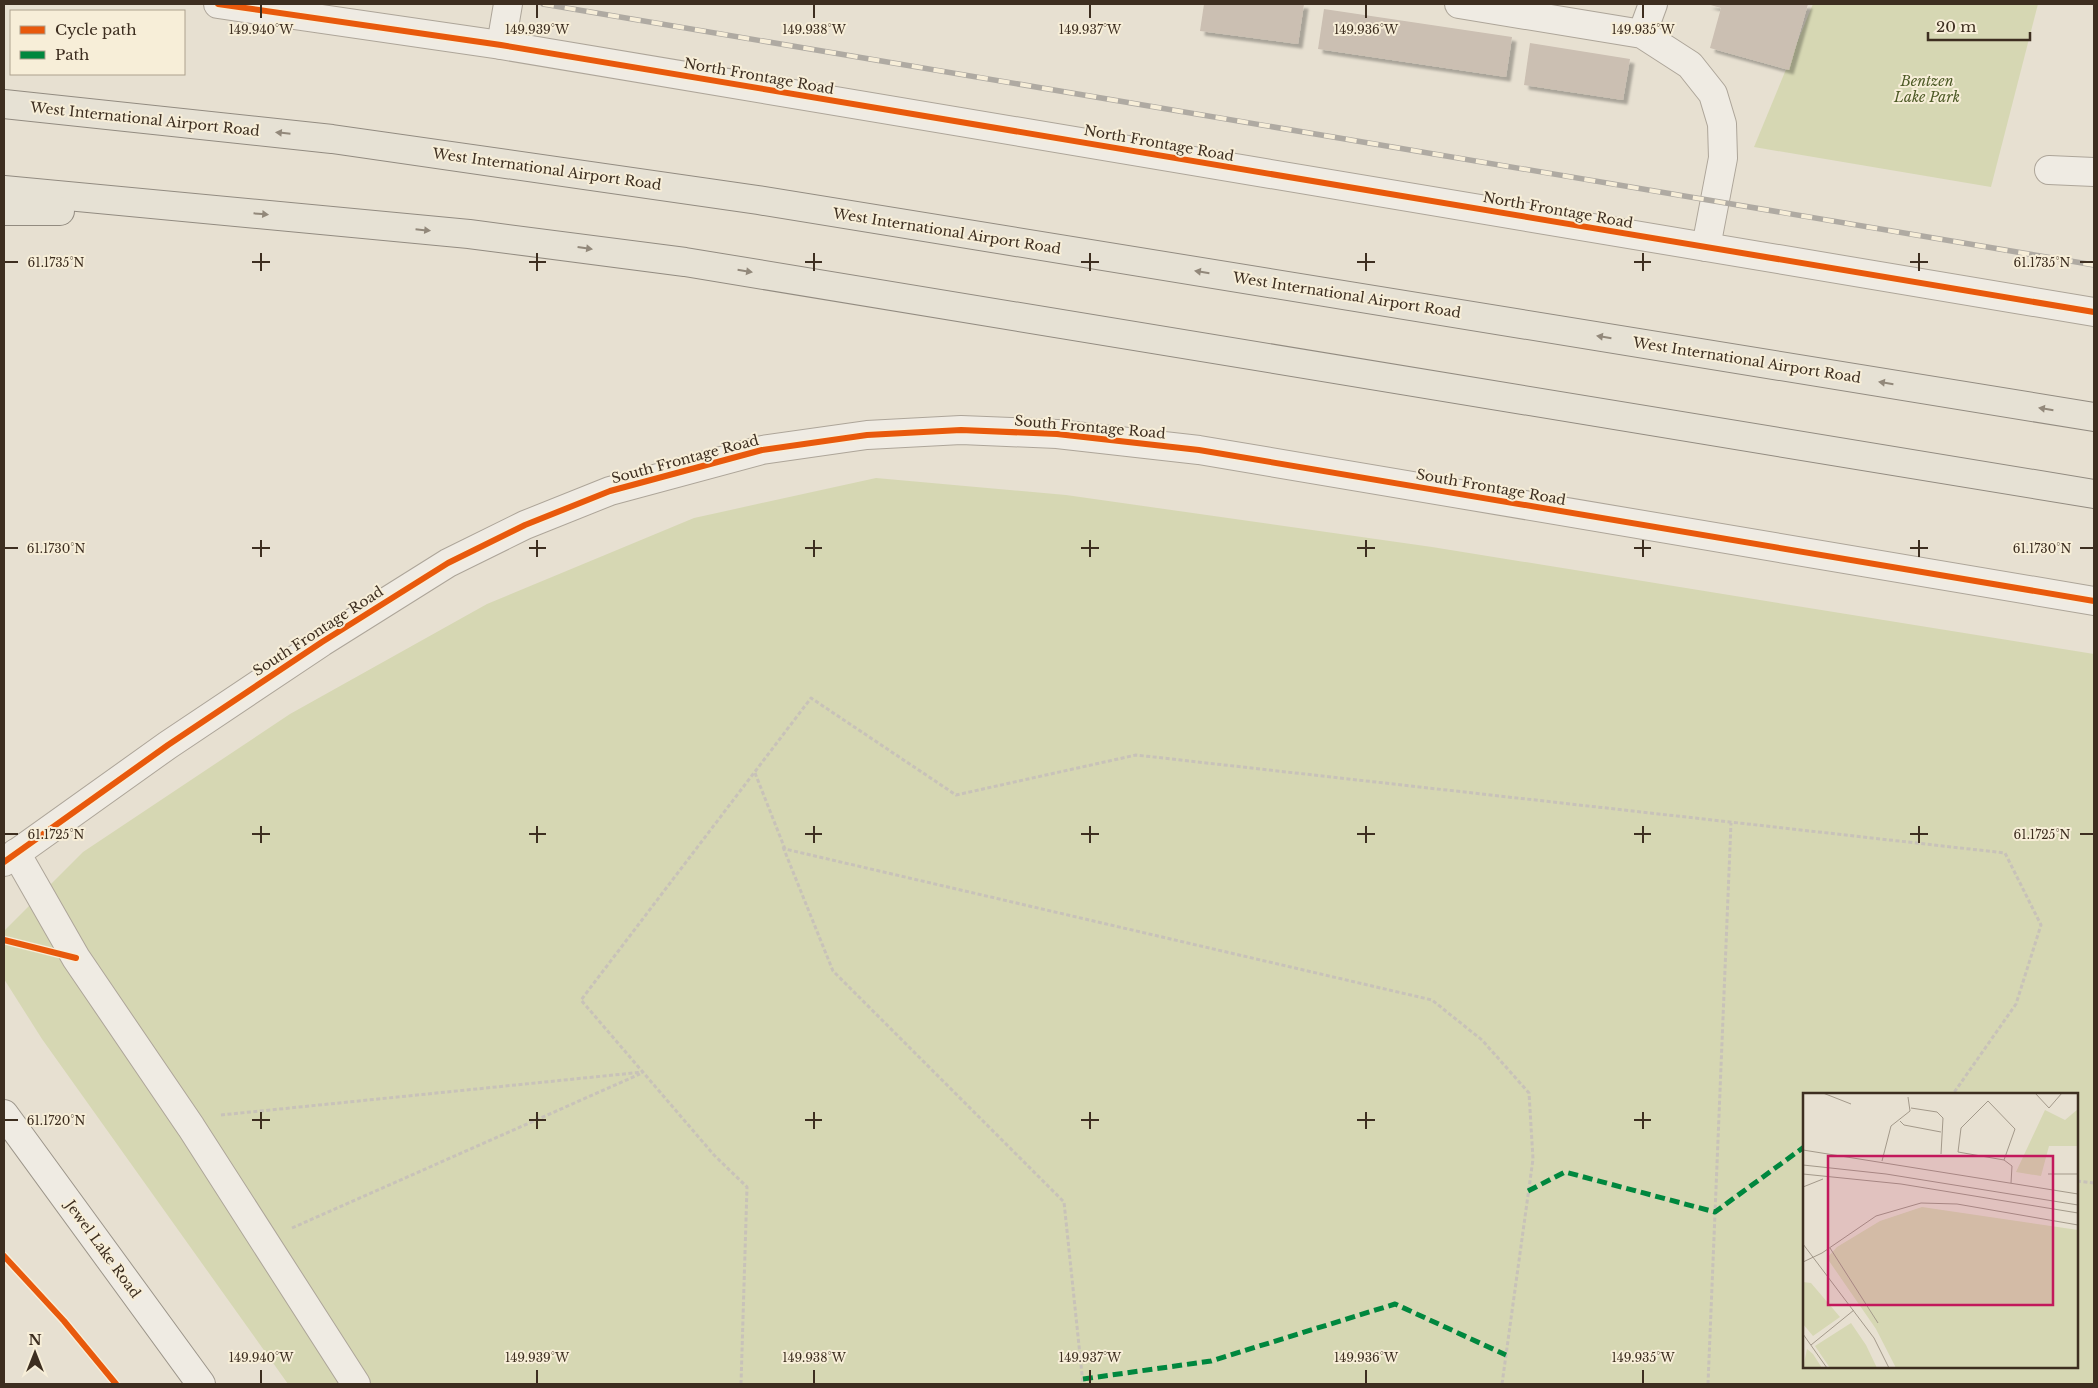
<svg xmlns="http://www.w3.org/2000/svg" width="2098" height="1388" font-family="'Libre Baskerville',serif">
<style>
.green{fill:#d6d7b3;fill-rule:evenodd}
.building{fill:#cbbfb2;filter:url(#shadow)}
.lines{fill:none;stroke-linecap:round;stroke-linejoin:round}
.street-casing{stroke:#ada599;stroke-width:30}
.secondary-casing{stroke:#9c958a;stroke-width:30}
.primary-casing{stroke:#928b80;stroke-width:30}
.path{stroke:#c8c2b9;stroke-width:3;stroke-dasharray:4 2.5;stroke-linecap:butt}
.street{stroke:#efebe3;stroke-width:28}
.secondary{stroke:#efebe3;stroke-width:28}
.primary{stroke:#e6e1d4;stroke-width:28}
.rail-casing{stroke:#afaaa2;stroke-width:5.5}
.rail{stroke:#f7eed8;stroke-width:4;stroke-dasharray:11;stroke-linecap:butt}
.quiet{stroke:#00873e;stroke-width:5;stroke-dasharray:10 5;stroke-linecap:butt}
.cycleway-casing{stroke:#f7eed8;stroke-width:9}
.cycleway{stroke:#e8590c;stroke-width:6}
.oneway{fill:#92887a}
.ticks{fill:none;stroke:#3d2e20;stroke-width:2}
.labels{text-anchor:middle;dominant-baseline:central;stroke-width:4;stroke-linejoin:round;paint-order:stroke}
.street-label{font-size:14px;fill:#3d2e20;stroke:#f7eed8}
.park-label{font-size:14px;font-style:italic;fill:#4d5a26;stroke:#f7eed8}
.inset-road{fill:none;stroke:#a3998a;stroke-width:1}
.view{fill:#c2185b;fill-opacity:0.15;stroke:#c2185b;stroke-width:2.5}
.inset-edge{fill:none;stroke:#3d2e20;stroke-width:2.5}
.ticks-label{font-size:12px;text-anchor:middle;fill:#3d2e20;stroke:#f7eed8;stroke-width:4;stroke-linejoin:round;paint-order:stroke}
</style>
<defs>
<filter id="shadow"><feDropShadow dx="4.5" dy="4.5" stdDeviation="1" flood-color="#0004"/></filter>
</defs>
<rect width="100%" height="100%" fill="#e7e0d1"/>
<g class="green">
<polygon points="1813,4 2038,4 1991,187 1754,147"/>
<path d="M876,478L1066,495L1432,547L2094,654V1384H288L42,1039L4,979V931L83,852L290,714L487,604L694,518ZM1804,1094H2077V1367H1804Z"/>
</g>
<g class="building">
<polygon points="1204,4 1304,4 1298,44 1200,31"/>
<polygon points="1707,4 1808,4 1789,70 1710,48 1721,8"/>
<polygon points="1324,9 1512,37 1506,77 1318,49"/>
<polygon points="1530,43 1630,59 1623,100 1524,85"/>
</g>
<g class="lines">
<g class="street-casing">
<g id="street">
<polyline points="218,4 501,45 2094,312"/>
<polyline points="1459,4 1642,34 1690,65 1713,94 1722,124 1723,158 1706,247"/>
<polyline points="1642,34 1653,4"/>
<polyline points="501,45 508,4"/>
<polyline points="2049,170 2094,172"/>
<polyline points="16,853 76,958 191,1127 356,1384"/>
<polyline points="4,862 168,745 322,642 448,563 525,525 610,491 762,450 867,435 961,430 1057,434 1199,450 2094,601"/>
</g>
</g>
<g class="secondary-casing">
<polyline id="secondary" points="4,1114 201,1384"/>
</g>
<g class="primary-casing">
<g id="primary">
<polyline points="4,104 332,139 758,200 2094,417"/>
<polyline points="4,190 469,234 685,262 2094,494"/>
<polyline points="4,211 60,211"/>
</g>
</g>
<g class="path">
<polyline points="755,773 785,849 1432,1000 1482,1040 1529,1093 1533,1159 1502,1384"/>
<polyline points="783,847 833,971 1064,1202 1083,1384"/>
<polyline points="221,1115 643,1072"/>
<polyline points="2077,1181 2094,1183"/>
<polyline points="292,1228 640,1074"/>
<polyline points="741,1384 747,1187 714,1155 581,1000 811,698 956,795 1136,755 2005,853 2041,925 2016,1004 1953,1094"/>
<polyline points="1708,1384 1731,823"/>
</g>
<use href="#street" class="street"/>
<use href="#secondary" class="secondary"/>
<use href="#primary" class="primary"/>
<g class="rail-casing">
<polyline id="rail" points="543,4 2094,265"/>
</g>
<use href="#rail" class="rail"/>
<g class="quiet">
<polyline points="1528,1191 1565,1172 1715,1212 1804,1147"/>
<polyline points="1083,1379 1211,1361 1395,1304 1506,1355"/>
</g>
<g class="cycleway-casing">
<g id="cycleway">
<polyline points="218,4 501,45 2094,312"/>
<polyline points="4,862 168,745 322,642 448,563 525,525 610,491 762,450 867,435 961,430 1057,434 1199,450 2094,601"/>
<polyline points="4,940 76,958"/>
<polyline points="4,1256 64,1321 116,1384"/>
</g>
</g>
<use href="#cycleway" class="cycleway"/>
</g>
<defs><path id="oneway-solid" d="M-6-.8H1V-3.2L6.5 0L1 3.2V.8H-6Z" transform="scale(1.25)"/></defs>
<g class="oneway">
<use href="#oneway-solid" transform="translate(283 133) rotate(-174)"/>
<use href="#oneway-solid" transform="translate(261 214) rotate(5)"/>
<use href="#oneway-solid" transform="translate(423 230) rotate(6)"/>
<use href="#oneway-solid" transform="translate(585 248) rotate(8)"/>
<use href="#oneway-solid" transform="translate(745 271) rotate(9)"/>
<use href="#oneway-solid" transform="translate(1202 272) rotate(-171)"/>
<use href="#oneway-solid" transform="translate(1604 337) rotate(-171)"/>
<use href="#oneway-solid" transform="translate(1886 383) rotate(-171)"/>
<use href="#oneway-solid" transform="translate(2046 409) rotate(-171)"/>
</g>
<path class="ticks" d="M261,5V18M537,5V18M814,5V18M1090,5V18M1366,5V18M1643,5V18M261,253V271M537,253V271M814,253V271M1090,253V271M1366,253V271M1643,253V271M1919,253V271M5,262H18M252,262H270M529,262H546M805,262H822M1081,262H1099M1357,262H1375M1634,262H1651M1910,262H1928M2080,262H2093M261,540V557M537,540V557M814,540V557M1090,540V557M1366,540V557M1643,540V557M1919,540V557M5,548H18M252,548H270M529,548H546M805,548H822M1081,548H1099M1357,548H1375M1634,548H1651M1910,548H1928M2080,548H2093M261,826V843M537,826V843M814,826V843M1090,826V843M1366,826V843M1643,826V843M1919,826V843M5,834H18M252,834H270M529,834H546M805,834H822M1081,834H1099M1357,834H1375M1634,834H1651M1910,834H1928M2080,834H2093M261,1112V1129M537,1112V1129M814,1112V1129M1090,1112V1129M1366,1112V1129M1643,1112V1129M5,1120H18M252,1120H270M529,1120H546M805,1120H822M1081,1120H1099M1357,1120H1375M1634,1120H1651M261,1370V1383M537,1370V1383M814,1370V1383M1090,1370V1383M1366,1370V1383M1643,1370V1383"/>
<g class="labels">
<g class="street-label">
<text transform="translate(759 76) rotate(10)">North Frontage Road</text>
<text transform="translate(145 119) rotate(6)">West International Airport Road</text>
<text transform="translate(1159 143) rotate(10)">North Frontage Road</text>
<text transform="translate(547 169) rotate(8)">West International Airport Road</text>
<text transform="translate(1558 210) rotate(10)">North Frontage Road</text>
<text transform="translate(947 231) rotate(9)">West International Airport Road</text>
<text transform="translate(1347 295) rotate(9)">West International Airport Road</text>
<text transform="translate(1747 360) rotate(9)">West International Airport Road</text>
<text transform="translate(1090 427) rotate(5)">South Frontage Road</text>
<text transform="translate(685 459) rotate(-15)">South Frontage Road</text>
<text transform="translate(1491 487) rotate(10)">South Frontage Road</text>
<text transform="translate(318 631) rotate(-33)">South Frontage Road</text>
<text transform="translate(103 1249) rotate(54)">Jewel Lake Road</text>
</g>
<g class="park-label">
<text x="1927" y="81">Bentzen<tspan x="1927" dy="16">Lake Park</tspan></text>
</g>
</g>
<g transform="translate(1803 1093)">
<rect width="275" height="275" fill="#e7e0d1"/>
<path d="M275,16V53H246L238,83L213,79L242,17L262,27ZM119,114L275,137V275H93L73,236L24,165L34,154L77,128ZM0,189L8,190L37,224L10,243L0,231ZM48,230L63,252L74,275H27L12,253ZM4,256L10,261L19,275H0Z" fill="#d6d7b3"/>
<path class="inset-road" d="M20,0L48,11M232,0L246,15L259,0M108,15L134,19L140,25L138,61M97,28L101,32L138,39M0,57L275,101M201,67L212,36L185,8L158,35L155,59L201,67L209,73L208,90M79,68L88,33L107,18L105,4M0,72L83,81L275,112M0,81L98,91L275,120M245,81H275M0,94L20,86M0,151L71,245L86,275M27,155L75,230M0,169L19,160L73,123L118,110L154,111L275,132M0,241L24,275M8,252L51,217"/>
<path class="view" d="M25,63H250V212H25Z"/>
<rect width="275" height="275" class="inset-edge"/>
</g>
<g class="ticks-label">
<text x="261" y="34">149.940°W</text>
<text x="537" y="34">149.939°W</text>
<text x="814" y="34">149.938°W</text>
<text x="1090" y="34">149.937°W</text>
<text x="1366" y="34">149.936°W</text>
<text x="1643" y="34">149.935°W</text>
<text x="56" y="267">61.1735°N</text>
<text x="2042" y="267">61.1735°N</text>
<text x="56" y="553">61.1730°N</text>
<text x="2042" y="553">61.1730°N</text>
<text x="56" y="839">61.1725°N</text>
<text x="2042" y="839">61.1725°N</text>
<text x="56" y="1125">61.1720°N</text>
<text x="261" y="1362">149.940°W</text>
<text x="537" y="1362">149.939°W</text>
<text x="814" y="1362">149.938°W</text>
<text x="1090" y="1362">149.937°W</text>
<text x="1366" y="1362">149.936°W</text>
<text x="1643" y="1362">149.935°W</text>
</g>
<rect width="2098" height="1388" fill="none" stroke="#3d2e20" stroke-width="10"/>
<rect x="10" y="10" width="175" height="65" fill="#f7eed8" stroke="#ada18e"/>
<rect x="20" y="26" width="25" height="8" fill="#e8590c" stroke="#ada18e"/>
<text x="55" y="35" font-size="15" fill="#3d2e20">Cycle path</text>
<rect x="20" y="51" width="25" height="8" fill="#00873e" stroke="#ada18e"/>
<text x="55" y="60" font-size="15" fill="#3d2e20">Path</text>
<g transform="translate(35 1353)" stroke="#f7eed8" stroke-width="4" paint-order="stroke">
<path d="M0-4L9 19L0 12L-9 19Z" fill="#3d2e20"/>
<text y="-8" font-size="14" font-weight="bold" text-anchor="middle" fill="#3d2e20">N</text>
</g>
<path d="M1928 32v8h102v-8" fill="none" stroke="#3d2e20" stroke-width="2.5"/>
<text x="1936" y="32" font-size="15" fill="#3d2e20" stroke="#f7eed8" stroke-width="4" paint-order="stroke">20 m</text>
</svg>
